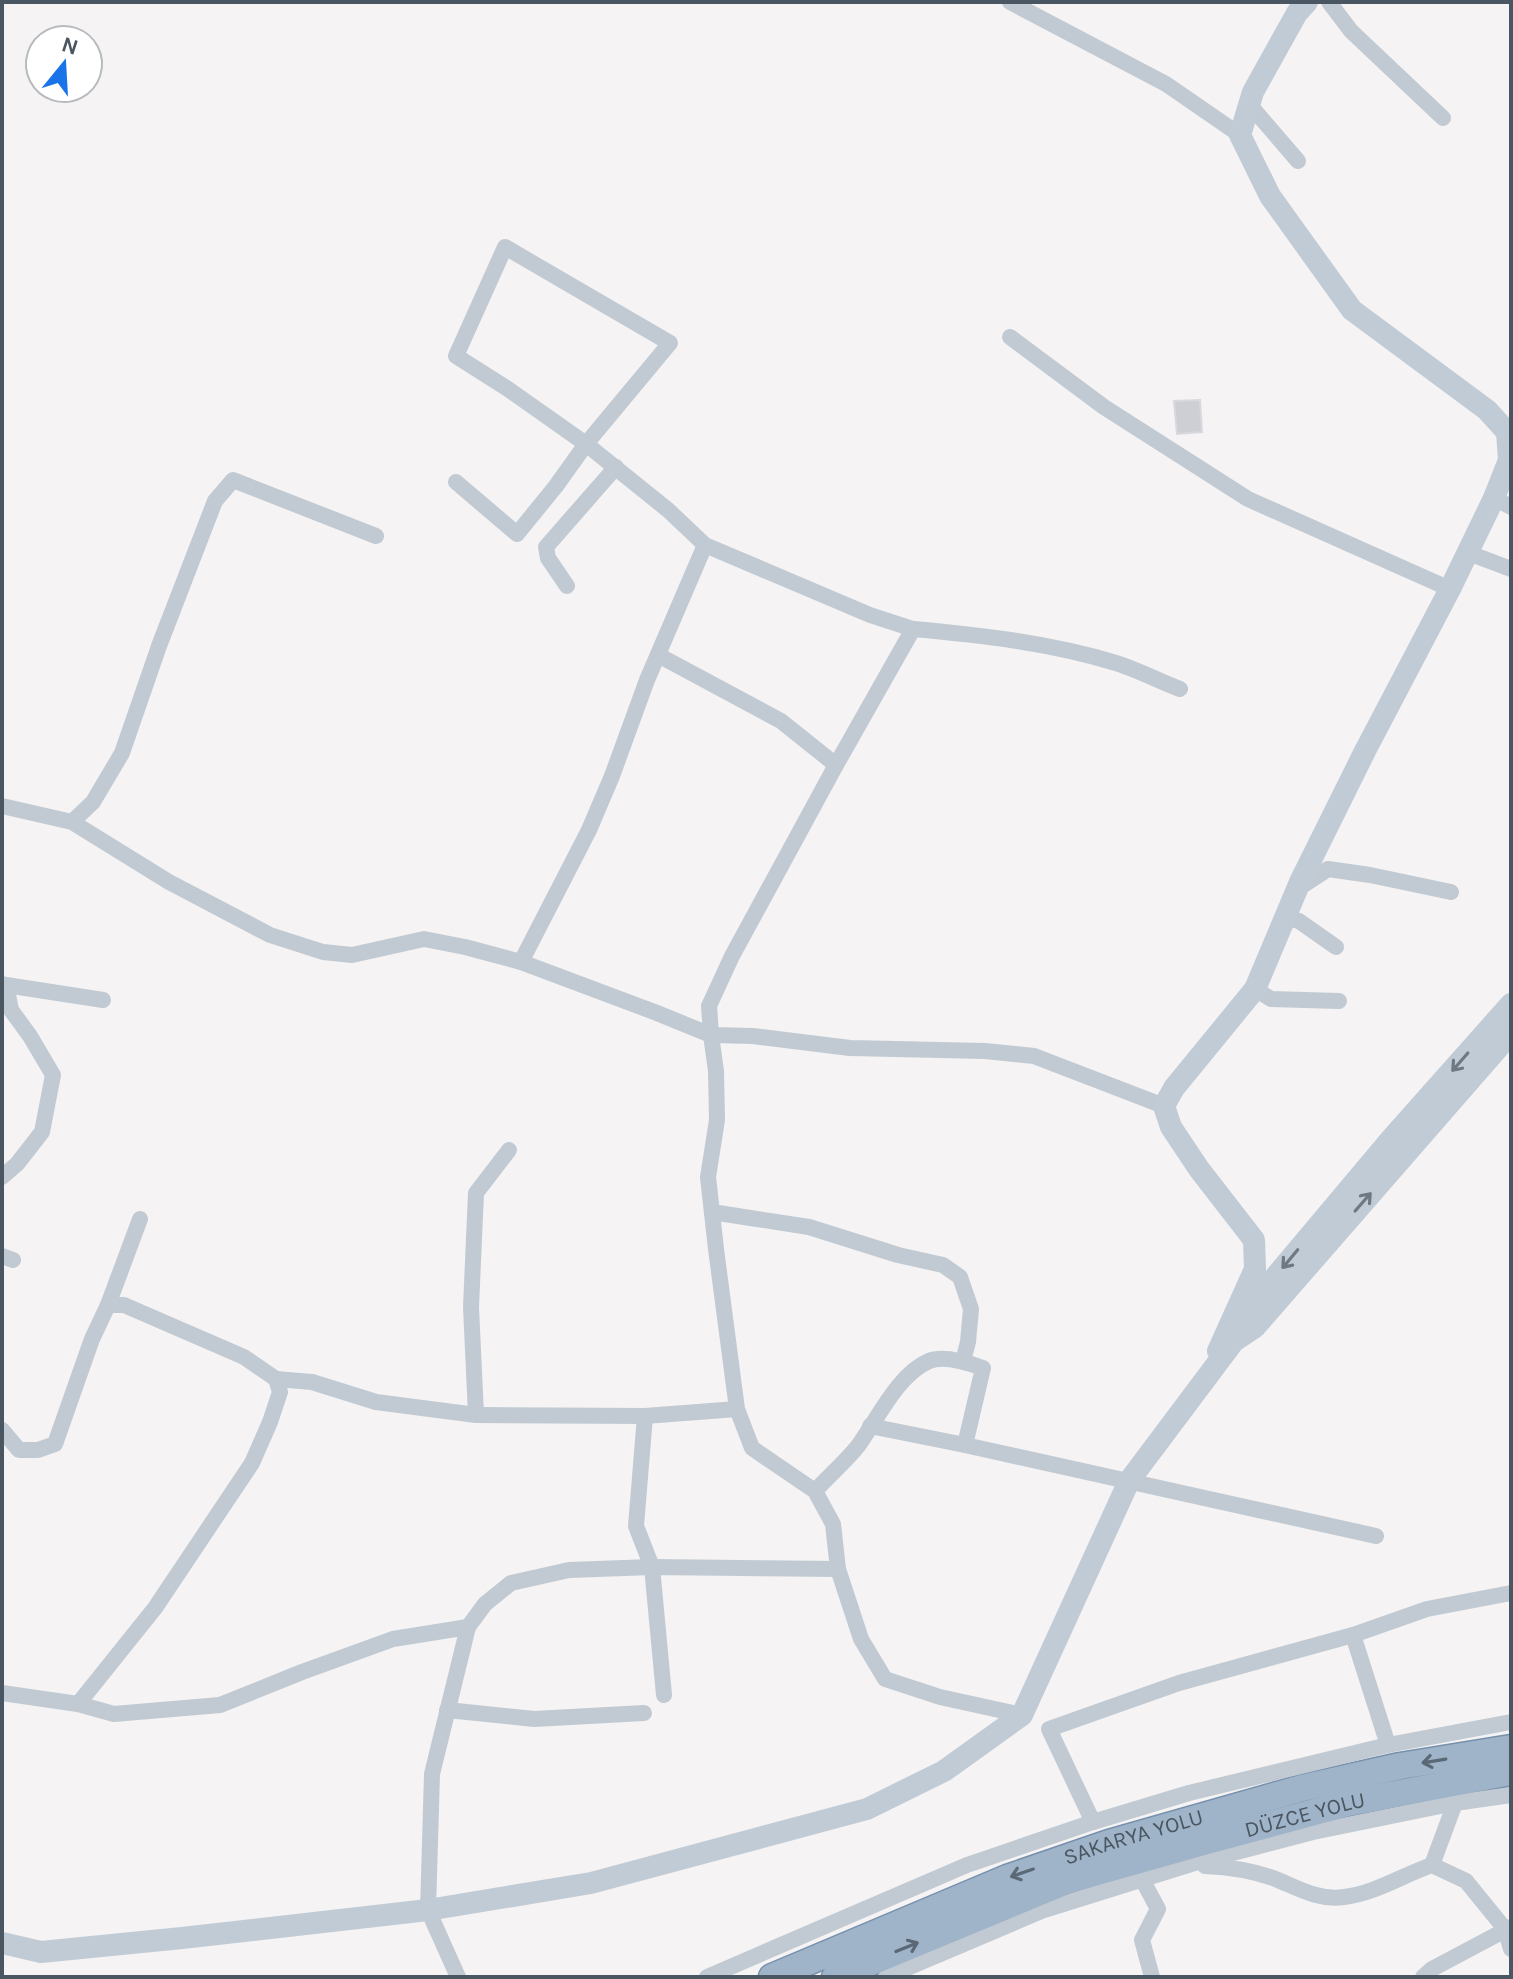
<svg xmlns="http://www.w3.org/2000/svg" width="1513" height="1979" font-family="Karla,sans-serif">
<style>
.building{fill:#cdcfd5;stroke:#d7d9de;stroke-width:2}
.lines{fill:none;stroke-linecap:round;stroke-linejoin:round}
.trunk-casing{stroke:#7690ad;stroke-width:29}
.minor{stroke:#c1cad2;stroke-width:16}
.secondary{stroke:#c1cbd6;stroke-width:22}
.trunk{stroke:#9fb4c9;stroke-width:26}
.oneway{stroke:#6e7984}
.oneway2{stroke:#5b6976}
.labels{text-anchor:middle;dominant-baseline:central;stroke-width:6;stroke-linejoin:round;paint-order:stroke}
.street-label{font-size:22px;fill:#4a5661;stroke:#fff}
</style>
<rect width="100%" height="100%" fill="#f5f3f3"/>
<polygon class="building" points="1200,400 1202,432 1177,434 1174,401"/>
<g class="lines">
<g class="trunk-casing">
<g id="trunk">
<path id="s1" d="M772,1977L1007,1878L1109,1843L1302,1788L1400,1766L1511,1748"/>
<path id="s2" d="M835,1977L1069,1880L1207,1841L1348,1803L1511,1772"/>
</g>
</g>
<g class="minor">
<polyline points="1010,2 1166,84 1240,135"/>
<polyline points="1329,2 1351,31 1443,118"/>
<polyline points="1249,104 1298,161"/>
<polyline points="1010,337 1104,407 1248,499 1450,589"/>
<polyline points="456,482 517,534 556,486 586,444 670,343 505,247 456,356 508,389 586,444 668,510 705,545 870,615 913,629"/>
<polyline points="1494,498 1511,507"/>
<polyline points="1466,552 1511,569"/>
<polyline points="567,586 548,558 546,547 616,467"/>
<polyline points="658,655 781,721 836,765"/>
<polyline points="2,806 72,822 169,882 270,935 323,952 352,955 424,939 465,947 521,962 657,1013 711,1035 716,1071 717,1120 708,1177 716,1249 737,1409 752,1448 815,1491 833,1524 838,1569 861,1639 885,1679 940,1697 1022,1715"/>
<polyline points="72,822 93,802 122,753 159,646 215,501 233,480 376,536"/>
<polyline points="1300,882 1305,884 1328,869 1370,875 1451,892"/>
<polyline points="1284,917 1299,921 1336,947"/>
<polyline points="521,962 589,830 612,776 647,680 705,545"/>
<polyline points="2,984 6,985 11,1010 30,1036 53,1075 42,1132 17,1164 2,1177"/>
<polyline points="6,985 103,1000"/>
<polyline points="1255,989 1271,999 1339,1001"/>
<path d="M1164,1106L1034,1056L985,1051L850,1048L753,1036L711,1035L709,1006L732,956L836,765L913,629C981,635 1050,643 1116,663C1138,670 1159,681 1180,689"/>
<polyline points="712,1212 809,1227 898,1255 943,1265 960,1277 971,1309 968,1342 963,1361"/>
<polyline points="2,1256 13,1260"/>
<polyline points="108,1305 140,1219"/>
<polyline points="276,1379 312,1382 376,1402 476,1415 471,1307 476,1193 509,1150"/>
<polyline points="476,1415 645,1416 737,1409"/>
<polyline points="645,1416 636,1526 652,1567 664,1695"/>
<polyline points="870,1426 965,1445"/>
<polyline points="2,1430 19,1450 38,1450 55,1444 92,1339 108,1305 124,1305 244,1357 276,1379 280,1392 270,1422 252,1463 155,1608 78,1704"/>
<path d="M815,1491C829,1476 845,1462 858,1446C877,1420 898,1374 929,1361C943,1355 969,1363 983,1368L965,1445L1376,1536"/>
<polyline points="1353,1635 1388,1745"/>
<polyline points="2,1693 78,1704 114,1714 220,1705 302,1672 393,1639 468,1627"/>
<polyline points="447,1710 534,1719 644,1713"/>
<polyline points="1093,1822 1049,1729 1179,1683 1353,1635 1427,1609 1511,1593"/>
<polyline points="1432,1865 1455,1803"/>
<path d="M1205,1866C1229,1867 1250,1870 1273,1878C1296,1887 1318,1901 1344,1897C1376,1893 1403,1875 1432,1865L1466,1881L1505,1929L1511,1949"/>
<polyline points="1142,1879 1158,1909 1142,1940 1152,1977"/>
<polyline points="458,1977 428,1910 432,1774 468,1627 485,1604 511,1583 569,1570 652,1567 838,1569"/>
<polyline points="707,1977 967,1865 1093,1822 1189,1793 1388,1745 1511,1722"/>
<polyline points="886,1977 1044,1910 1191,1864 1313,1832 1455,1803 1511,1795"/>
<polyline points="1423,1977 1432,1969 1511,1927"/>
</g>
<g class="secondary">
<polyline points="1244,1314 1391,1139 1511,1004"/>
<polyline points="1218,1351 1255,1269 1254,1240 1199,1169 1171,1127 1164,1106 1174,1088 1255,989 1300,882 1365,751 1450,589 1494,498 1509,460 1507,432 1487,410 1352,310 1270,196 1240,135 1253,92 1297,13 1307,2"/>
<polyline points="2,1943 41,1952 182,1938 428,1910 591,1883 867,1809 944,1771 1022,1715 1129,1481 1234,1341 1255,1327 1511,1033"/>
</g>
<use href="#trunk" class="trunk"/>
</g>
<defs><path id="oneway-shaft" d="M-6 0H5M1.5-3L5.5 0L1.5 3" fill="none" stroke-width="1.6" stroke-linecap="round" stroke-linejoin="round" transform="scale(2)"/></defs>
<g class="oneway">
<use href="#oneway-shaft" transform="translate(1460 1062) rotate(131)"/>
<use href="#oneway-shaft" transform="translate(1363 1202) rotate(-49)"/>
<use href="#oneway-shaft" transform="translate(1290 1259) rotate(130)"/>
</g>
<g class="oneway2">
<use href="#oneway-shaft" transform="translate(1434 1761) rotate(171)"/>
<use href="#oneway-shaft" transform="translate(1022 1873) rotate(161)"/>
<use href="#oneway-shaft" transform="translate(907 1947) rotate(-22)"/>
</g>
<g class="labels">
<g class="street-label">
<text stroke="none"><textPath href="#s2" startOffset="498">DÜZCE YOLU</textPath></text>
<text stroke="none"><textPath href="#s1" startOffset="388">SAKARYA YOLU</textPath></text>
</g>
</g>
<rect width="1513" height="1979" fill="none" stroke="#4a5661" stroke-width="8"/>
<g transform="translate(64 64) rotate(18)"><circle r="38" fill="#ffffff" stroke="#b7bbc0" stroke-width="2"/>
<path d="M0-6L14 30L0 20L-14 30Z" fill="#1a73e8"/>
<text y="-12" font-size="22" font-weight="bold" text-anchor="middle" fill="#4a5661">N</text>
</g>
</svg>
